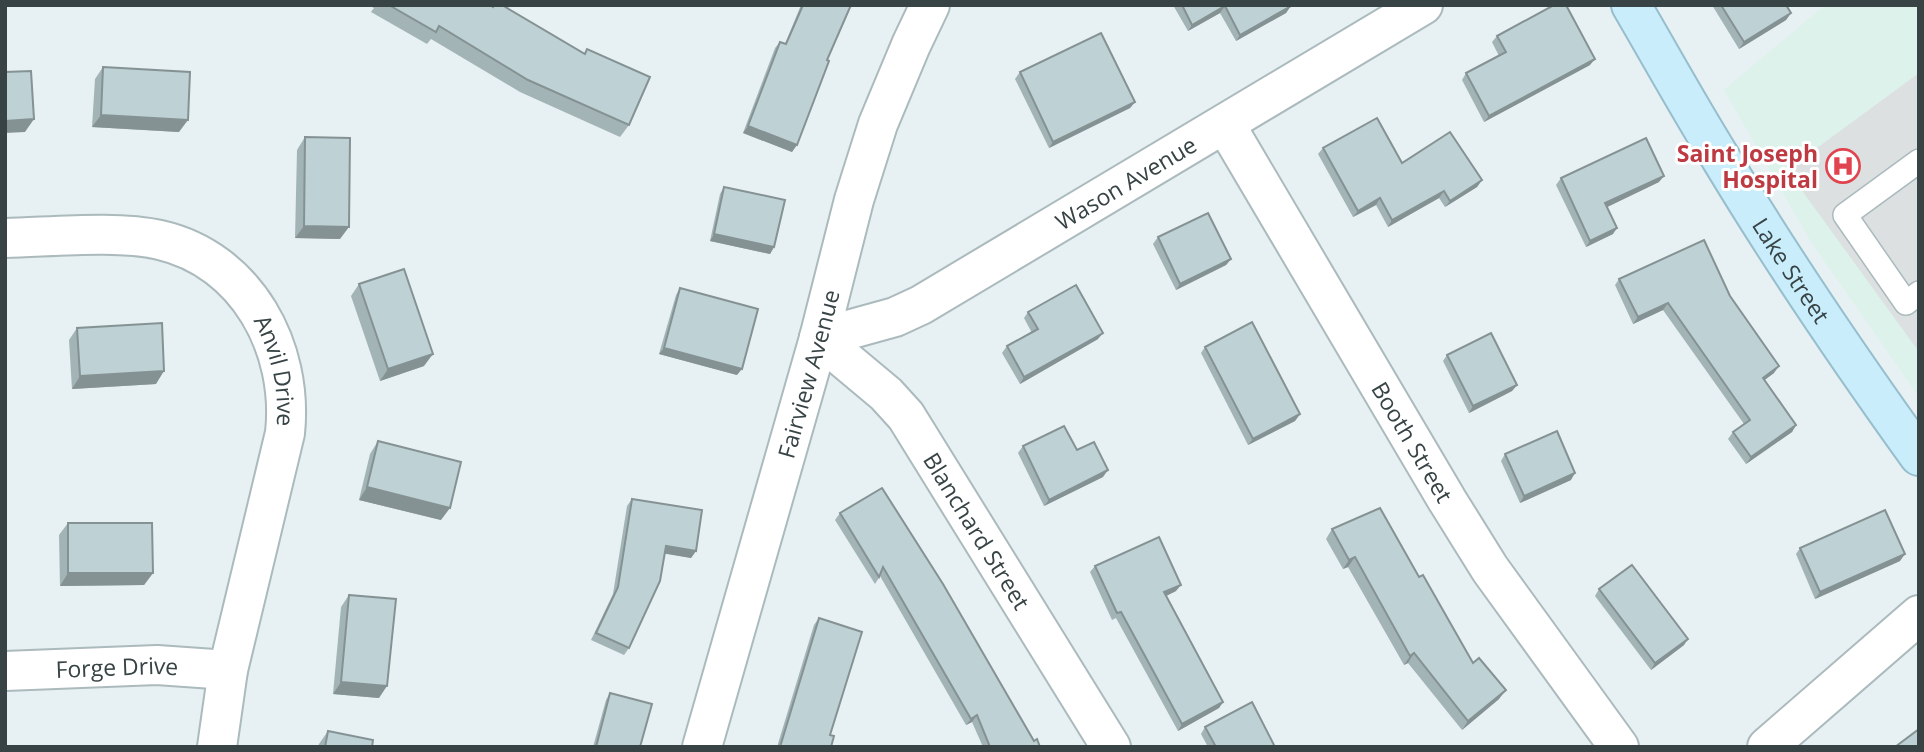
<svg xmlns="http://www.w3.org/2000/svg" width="1924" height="752" font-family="'Open Sans',sans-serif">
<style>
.medical{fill:#dcf2eb}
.parking{fill:#dce0e1}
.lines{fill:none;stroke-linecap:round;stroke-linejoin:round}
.lane-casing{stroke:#abbabd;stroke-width:26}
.street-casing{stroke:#abbabd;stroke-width:42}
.secondary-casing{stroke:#97becd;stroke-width:42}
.lane{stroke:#fff;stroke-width:23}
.street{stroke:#fff;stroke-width:38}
.secondary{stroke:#c9edfb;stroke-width:38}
.wall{fill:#a3b4b6}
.shaded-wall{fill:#859294}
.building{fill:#bed1d4;stroke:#859294;stroke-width:2}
.labels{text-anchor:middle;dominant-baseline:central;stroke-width:6;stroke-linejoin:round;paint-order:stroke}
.health-label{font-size:23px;font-weight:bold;fill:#be3a42;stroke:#fff;text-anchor:end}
.street-label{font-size:23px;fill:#374345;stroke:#fff}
</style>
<rect width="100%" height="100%" fill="#e7f0f3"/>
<polygon class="medical" points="1825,5 1919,5 1919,397 1811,242 1724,90"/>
<polygon class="parking" points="1919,73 1919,348 1917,349 1787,170"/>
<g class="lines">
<g class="lane-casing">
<polyline id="lane" points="1919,161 1845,215 1906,303 1919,293"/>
</g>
<g class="street-casing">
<g id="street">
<path id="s1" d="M1225,124L1447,500L1490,569L1619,747"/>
<path id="s2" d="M5,238C51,237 117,230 160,240C247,260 294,348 285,433L228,670L217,747"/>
<path id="s3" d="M819,338L895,317L921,305L1423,5"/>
<path id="s4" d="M819,338L886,394L906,416L1111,747"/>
<path id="s5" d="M5,671L157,665L228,670"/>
<path id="s6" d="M702,747L819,338L854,200L878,124L911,45L930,5"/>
<polyline points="1767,747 1919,615"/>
</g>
</g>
<g class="secondary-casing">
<g id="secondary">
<path id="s7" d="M1631,5C1662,58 1691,111 1723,162C1784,263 1850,360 1919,456"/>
</g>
</g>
<use href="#lane" class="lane"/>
<use href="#street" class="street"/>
<use href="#secondary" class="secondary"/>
</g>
<g class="wall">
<polygon points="368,5 489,5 584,53 587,49 629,125 620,137 520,92 431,39 427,44 371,12 374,8"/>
<polygon points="801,5 851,5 827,60 792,152 743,133 775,48 780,42 785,44"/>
<polygon points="1173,5 1294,5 1290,7 1286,13 1236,41 1220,13 1188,31"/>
<polygon points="1712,5 1786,5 1791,13 1786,20 1739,49"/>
<polygon points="1497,36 1590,65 1484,122 1462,80 1466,73 1499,56 1492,42"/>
<polygon points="103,67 179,132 92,127 95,79"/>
<polygon points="1020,72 1135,102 1130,108 1049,148 1015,79"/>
<polygon points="305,137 340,239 295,238 297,150"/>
<polygon points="1323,148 1402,163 1482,180 1477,187 1445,207 1439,198 1388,227 1376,205 1353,217 1318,154"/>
<polygon points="1561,178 1659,182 1607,207 1613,234 1586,247 1556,185"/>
<polygon points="724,187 774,247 770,254 710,241 720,194"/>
<polygon points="1158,237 1231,259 1226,265 1176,290 1153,244"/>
<polygon points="1619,279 1730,296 1774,373 1764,380 1796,425 1792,432 1746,464 1728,439 1733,432 1744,424 1663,310 1633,324 1615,285"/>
<polygon points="359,284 424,366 380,381 351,296"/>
<polygon points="680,288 737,375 659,354 676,295"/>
<polygon points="1028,312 1098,339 1020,384 1002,353 1007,346 1032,333 1024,318"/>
<polygon points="77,328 156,384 72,389 69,340"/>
<polygon points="1205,347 1300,414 1295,421 1248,445 1201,353"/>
<polygon points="1447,355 1517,385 1512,391 1469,413 1443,361"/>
<polygon points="378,441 441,520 359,500 370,454"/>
<polygon points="1023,446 1103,477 1044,506 1018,453"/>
<polygon points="1505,454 1571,480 1520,503 1501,461"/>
<polygon points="632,499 696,551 691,558 664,553 629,648 624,655 591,640 613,594 627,506"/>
<polygon points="840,513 1034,741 1040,747 983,747 972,722 966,725 880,576 875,584 835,520"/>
<polygon points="68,523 153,573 144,585 60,586 59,535"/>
<polygon points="1332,529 1419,577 1473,663 1499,699 1462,730 1408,663 1404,665 1348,567 1343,569 1326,539"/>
<polygon points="1800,548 1900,561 1815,599 1796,554"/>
<polygon points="1095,566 1176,591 1166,596 1223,702 1219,708 1178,731 1116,618 1112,620 1090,572"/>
<polygon points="1599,589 1684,645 1651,670 1595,596"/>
<polygon points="349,595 379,698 333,694 341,607"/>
<polygon points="819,618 831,747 777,747 814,625"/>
<polygon points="610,693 640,747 593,747 606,700"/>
<polygon points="1205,727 1275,747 1208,747 1201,734"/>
<polygon points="328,731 372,747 318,747 319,744"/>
</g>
<g class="shaded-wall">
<polygon points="1288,5 1294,5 1290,7 1286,13 1236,41 1240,35"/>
<polygon points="1225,6 1220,13 1188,31 1192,25"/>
<polygon points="1791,13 1786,20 1739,49 1744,42"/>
<polygon points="1595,59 1590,65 1484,122 1489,116"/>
<polygon points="1135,102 1130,108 1049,148 1053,142"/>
<polygon points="101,115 188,120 179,132 92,127"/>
<polygon points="34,119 25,132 5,133 5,121"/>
<polygon points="748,126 797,145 792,152 743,133"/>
<polygon points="1664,176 1659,182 1601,210 1605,203"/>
<polygon points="1482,180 1477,187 1445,207 1450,201"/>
<polygon points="1444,191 1439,198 1388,227 1392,220"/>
<polygon points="1380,198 1376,205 1353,217 1358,211"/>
<polygon points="304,226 349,227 340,239 295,238"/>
<polygon points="1617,228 1613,234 1586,247 1590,241"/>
<polygon points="714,234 774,247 770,254 710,241"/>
<polygon points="1231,259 1226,265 1176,290 1180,284"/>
<polygon points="1668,303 1663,310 1633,324 1638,317"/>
<polygon points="1103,333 1098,339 1020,384 1024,377"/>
<polygon points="664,348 742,369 737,375 659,354"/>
<polygon points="433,354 424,366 380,381 388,369"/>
<polygon points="1779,366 1774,373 1758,385 1763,378"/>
<polygon points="164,371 156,384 72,389 80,376"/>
<polygon points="1517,385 1512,391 1469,413 1473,406"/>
<polygon points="1300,414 1295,421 1248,445 1253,439"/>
<polygon points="1796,425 1792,432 1746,464 1751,457"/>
<polygon points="1108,470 1103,477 1044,506 1049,500"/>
<polygon points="1575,473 1571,480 1520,503 1524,496"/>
<polygon points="367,487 450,508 441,520 359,500"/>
<polygon points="666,546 696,551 691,558 661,553"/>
<polygon points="1905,554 1900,561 1815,599 1820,592"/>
<polygon points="1355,557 1348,567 1343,569 1349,560"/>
<polygon points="68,573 153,573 144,585 60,586"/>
<polygon points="1181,585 1176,591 1160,599 1164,592"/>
<polygon points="1688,639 1684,645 1651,670 1655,663"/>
<polygon points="1414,653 1408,663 1404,665 1410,656"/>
<polygon points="341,682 387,686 379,698 333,694"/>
<polygon points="1506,690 1499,699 1462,730 1468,721"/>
<polygon points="1223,702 1219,708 1178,731 1182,724"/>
<polygon points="977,715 972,722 966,725 971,719"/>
</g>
<g class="building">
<polygon points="389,5 490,5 493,7 494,5 502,5 585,54 587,49 650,77 629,125 528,80 439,26 436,32"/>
<polygon points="803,5 851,5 827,60 829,61 797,145 748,126 780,42 786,44"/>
<polygon points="1182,5 1290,5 1291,6 1240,35 1225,6 1192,25"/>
<polygon points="1554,5 1566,5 1595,59 1489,116 1466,73 1506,52 1497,36"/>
<polygon points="1721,5 1786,5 1791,13 1744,42"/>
<polygon points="1101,33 1135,102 1053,142 1020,72"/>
<polygon points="103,67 190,72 188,120 101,115"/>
<polygon points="31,71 34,119 5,121 5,72"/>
<polygon points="1377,118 1402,163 1450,132 1482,180 1450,201 1444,191 1392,220 1380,198 1358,211 1323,148"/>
<polygon points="305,137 350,138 349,227 304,226"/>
<polygon points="1646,138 1664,176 1605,203 1617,228 1590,241 1561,178"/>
<polygon points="724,187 785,200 774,247 714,234"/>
<polygon points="1208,213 1231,259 1180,284 1158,237"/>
<polygon points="1704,240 1730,296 1779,366 1763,378 1796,425 1751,457 1733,432 1750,420 1668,303 1638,317 1619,279"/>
<polygon points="404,269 433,354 388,369 359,284"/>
<polygon points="1076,285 1103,333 1024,377 1007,346 1038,329 1028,312"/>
<polygon points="680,288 758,309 742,369 664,348"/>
<polygon points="1252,322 1300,414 1253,439 1205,347"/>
<polygon points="162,323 164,371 80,376 77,328"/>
<polygon points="1491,333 1517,385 1473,406 1447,355"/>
<polygon points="1064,426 1077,450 1094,442 1108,470 1049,500 1023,446"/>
<polygon points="1557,431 1575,473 1524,496 1505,454"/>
<polygon points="378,441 461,462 450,508 367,487"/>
<polygon points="882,488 943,584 1034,741 1037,739 1040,747 990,747 977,715 971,719 883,567 879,577 840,513"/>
<polygon points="632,499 702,510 696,551 666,546 660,581 629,648 596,633 618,587"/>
<polygon points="1380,508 1419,577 1423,575 1473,663 1479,658 1506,690 1468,721 1414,653 1410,656 1355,557 1349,560 1332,529"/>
<polygon points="1885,510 1905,554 1820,592 1800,548"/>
<polygon points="68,523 152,523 153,573 68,573"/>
<polygon points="1159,537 1181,585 1164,592 1223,702 1182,724 1121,612 1117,613 1095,566"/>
<polygon points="1632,565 1688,639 1655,663 1599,589"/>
<polygon points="349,595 396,599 387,686 341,682"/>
<polygon points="819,618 862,632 830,735 834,736 831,747 780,747"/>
<polygon points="610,693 652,704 640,747 596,747"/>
<polygon points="1252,702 1275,747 1216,747 1205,727"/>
<polygon points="1919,729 1919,747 1895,747"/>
<polygon points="328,731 373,740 372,747 325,747"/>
</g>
<defs>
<g id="hospital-ring" transform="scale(1.75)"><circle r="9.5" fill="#fff" stroke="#e0444e" stroke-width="1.5"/><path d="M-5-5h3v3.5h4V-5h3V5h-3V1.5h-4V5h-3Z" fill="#e0444e"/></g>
</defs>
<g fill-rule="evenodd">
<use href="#hospital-ring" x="1843" y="166"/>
</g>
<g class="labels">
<g class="health-label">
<text x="1818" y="153">Saint Joseph<tspan x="1818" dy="26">Hospital</tspan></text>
</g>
<g class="street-label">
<text stroke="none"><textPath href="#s3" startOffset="346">Wason Avenue</textPath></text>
<text stroke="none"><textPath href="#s7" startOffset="310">Lake Street</textPath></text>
<text stroke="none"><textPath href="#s2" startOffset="343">Anvil Drive</textPath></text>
<text stroke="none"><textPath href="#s6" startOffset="388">Fairview Avenue</textPath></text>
<text stroke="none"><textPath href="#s1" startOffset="369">Booth Street</textPath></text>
<text stroke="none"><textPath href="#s4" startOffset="252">Blanchard Street</textPath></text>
<text stroke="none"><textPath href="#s5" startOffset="112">Forge Drive</textPath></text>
</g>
</g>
<rect width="1924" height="752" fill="none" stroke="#374345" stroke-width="14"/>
</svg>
